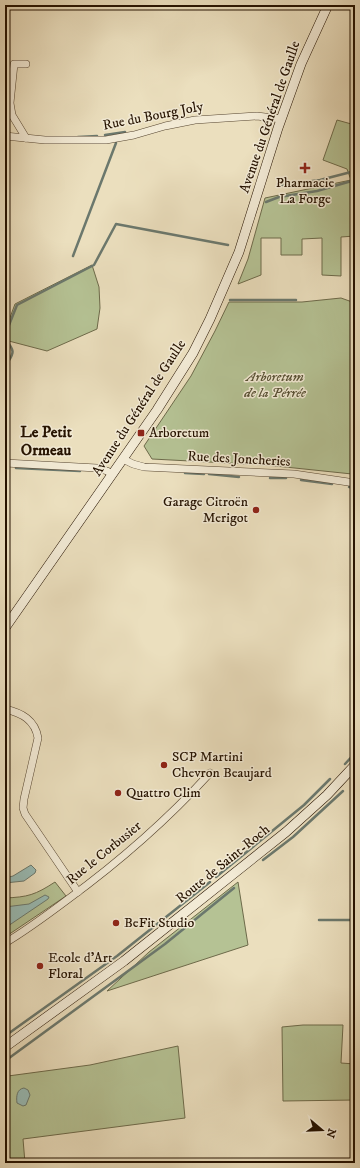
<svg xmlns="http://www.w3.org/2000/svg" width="360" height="1168" font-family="'IM FELL DW Pica',serif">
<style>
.green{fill:#b5c294;stroke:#6d6a4a}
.water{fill:#99bcb6;stroke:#6b786d}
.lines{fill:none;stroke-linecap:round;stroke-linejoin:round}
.stream{stroke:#6b786d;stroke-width:2.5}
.street-casing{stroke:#564530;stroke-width:8}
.secondary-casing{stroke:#251200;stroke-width:10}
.street{stroke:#f2ead5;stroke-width:7}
.secondary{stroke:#f2ead5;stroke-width:9}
.poi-dot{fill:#8f2418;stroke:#f2ead5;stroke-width:1.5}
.labels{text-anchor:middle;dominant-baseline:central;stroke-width:3;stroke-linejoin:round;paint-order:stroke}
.street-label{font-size:14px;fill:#251200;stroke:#f2ead5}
.poi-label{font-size:14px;fill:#251200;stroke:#f2ead5;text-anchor:start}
.park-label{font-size:14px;font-style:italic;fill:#575034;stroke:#f2ead5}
.quarter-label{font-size:16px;font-weight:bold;fill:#251200;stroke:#f2ead5}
</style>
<rect width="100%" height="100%" fill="#ebdfbe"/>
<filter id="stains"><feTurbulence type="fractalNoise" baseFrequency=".005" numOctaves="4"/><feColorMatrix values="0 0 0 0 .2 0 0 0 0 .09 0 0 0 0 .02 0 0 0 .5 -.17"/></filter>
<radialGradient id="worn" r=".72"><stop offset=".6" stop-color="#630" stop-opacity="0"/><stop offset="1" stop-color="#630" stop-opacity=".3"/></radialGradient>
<g class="green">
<polygon points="337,120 355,125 355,236 341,237 341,276 322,275 322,238 302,239 302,255 281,255 281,238 261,238 261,275 238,284 248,259 265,198 351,180 347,169 323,160"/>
<polygon points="92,265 99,287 100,308 97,329 47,351 5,340 5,331 15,304"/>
<polygon points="341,298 355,303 355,437 352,474 266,465 152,459 144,446 191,376 215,331 229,302 302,302"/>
<path d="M55,882L66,896L5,937V898C28,897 35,895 55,882Z"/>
<polygon points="238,882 248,945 107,991 149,952"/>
<polygon points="303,1025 343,1025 341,1063 355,1064 355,1100 283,1101 282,1027"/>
<polygon points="178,1046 185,1118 23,1139 25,1163 9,1163 8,1076 90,1065"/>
</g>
<g class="water">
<polygon points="31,865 36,870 35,873 24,881 5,883 5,878 13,876"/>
<polygon points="45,895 49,897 48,899 5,928 5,907 29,904"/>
<path d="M24,1088L28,1090L30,1095L26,1105L23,1106L17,1103C16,1096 17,1089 24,1088Z"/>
</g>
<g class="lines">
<g class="stream">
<polyline points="105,135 125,132"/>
<polyline points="78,137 97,136"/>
<polyline points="282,185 320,180 355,171"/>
<polyline points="266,202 279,197 317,191 355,180"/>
<polyline points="73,256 116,143"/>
<polyline points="230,300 296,300"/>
<polyline points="5,335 17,305 94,265 116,224 228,245"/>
<path d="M5,339C17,353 13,353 5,367"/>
<polyline points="16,468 80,471"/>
<polyline points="185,473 204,474"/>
<polyline points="209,474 239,477"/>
<polyline points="270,478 286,478"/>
<polyline points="301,480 332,484"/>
<polyline points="349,487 355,488"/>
<polyline points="345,764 355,753"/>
<polyline points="263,860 293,837 343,791"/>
<polyline points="216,877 304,805 330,779"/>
<polyline points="319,920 355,920"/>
<polyline points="5,1036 117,956 210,882"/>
<polyline points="5,1061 165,944 234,888"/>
</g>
<g class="street-casing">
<g id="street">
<polyline points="26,64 14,64 10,103 12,115 26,138"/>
<polyline points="5,136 45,140 106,140 134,135 165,126 195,120 257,116 281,119"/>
<polyline points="123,459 133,464 144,467 294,474 355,483"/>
<polyline points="5,463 97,468 107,471 112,474"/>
<path d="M5,709C22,713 35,720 38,738L24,799L23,808L25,814L78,892"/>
<path d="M5,943C27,930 47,915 67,900C119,862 167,820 210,773"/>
</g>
</g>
<g class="secondary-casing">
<g id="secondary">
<polyline points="5,628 157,410 193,353 210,319 239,252 278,128 301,64 328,5"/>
<polyline points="5,1047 124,961 286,832 327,795 355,765"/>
</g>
</g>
<use href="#street" class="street"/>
<use href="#secondary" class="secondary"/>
</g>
<g class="poi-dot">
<path d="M303 162h4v4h4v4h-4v4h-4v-4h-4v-4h4z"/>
<rect x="137" y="429" width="8" height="8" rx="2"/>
<circle cx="256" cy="510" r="4"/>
<circle cx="164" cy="765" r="4"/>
<circle cx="118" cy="793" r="4"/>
<circle cx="116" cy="923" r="4"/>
<circle cx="40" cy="966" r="4"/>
</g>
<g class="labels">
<g class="street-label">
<text transform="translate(153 116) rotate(-11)">Rue du Bourg Joly</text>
<text transform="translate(270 117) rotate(-71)">Avenue du Général de Gaulle</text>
<text transform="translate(139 408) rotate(-57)">Avenue du Général de Gaulle</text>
<text transform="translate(239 459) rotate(3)">Rue des Joncheries</text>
<text transform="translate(104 853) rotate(-39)">Rue le Corbusier</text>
<text transform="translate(223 864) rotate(-39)">Route de Saint-Roch</text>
</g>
<g class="poi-label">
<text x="305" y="183" text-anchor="middle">Pharmacie<tspan x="305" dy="16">La Forge</tspan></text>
<text x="149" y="433">Arboretum</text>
<text x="248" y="502" text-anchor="end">Garage Citroën<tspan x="248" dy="16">Merigot</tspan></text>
<text x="172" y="757">SCP Martini<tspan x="172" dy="16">Chevron Beaujard</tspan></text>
<text x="126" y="793">Quattro Clim</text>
<text x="124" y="923">BeFit Studio</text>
<text x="48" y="958">Ecole d'Art<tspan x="48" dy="16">Floral</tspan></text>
</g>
<g class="park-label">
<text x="275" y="377">Arboretum<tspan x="275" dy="16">de la Pérrée</tspan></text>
</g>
<g class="quarter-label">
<text x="46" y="432">Le Petit<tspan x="46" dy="18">Ormeau</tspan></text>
</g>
</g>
<rect width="360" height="1168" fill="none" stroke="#ebdfbe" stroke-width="20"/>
<rect x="6" y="6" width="348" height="1156" fill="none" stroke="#251200" stroke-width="2"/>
<rect x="10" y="10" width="340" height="1148" fill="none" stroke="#251200"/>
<g transform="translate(322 1130) rotate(109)" stroke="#f2ead5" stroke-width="3" paint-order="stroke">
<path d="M0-3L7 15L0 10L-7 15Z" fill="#251200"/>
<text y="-6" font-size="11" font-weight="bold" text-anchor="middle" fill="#251200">N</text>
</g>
<rect width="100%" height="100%" filter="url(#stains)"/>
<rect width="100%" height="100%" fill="url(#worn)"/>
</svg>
